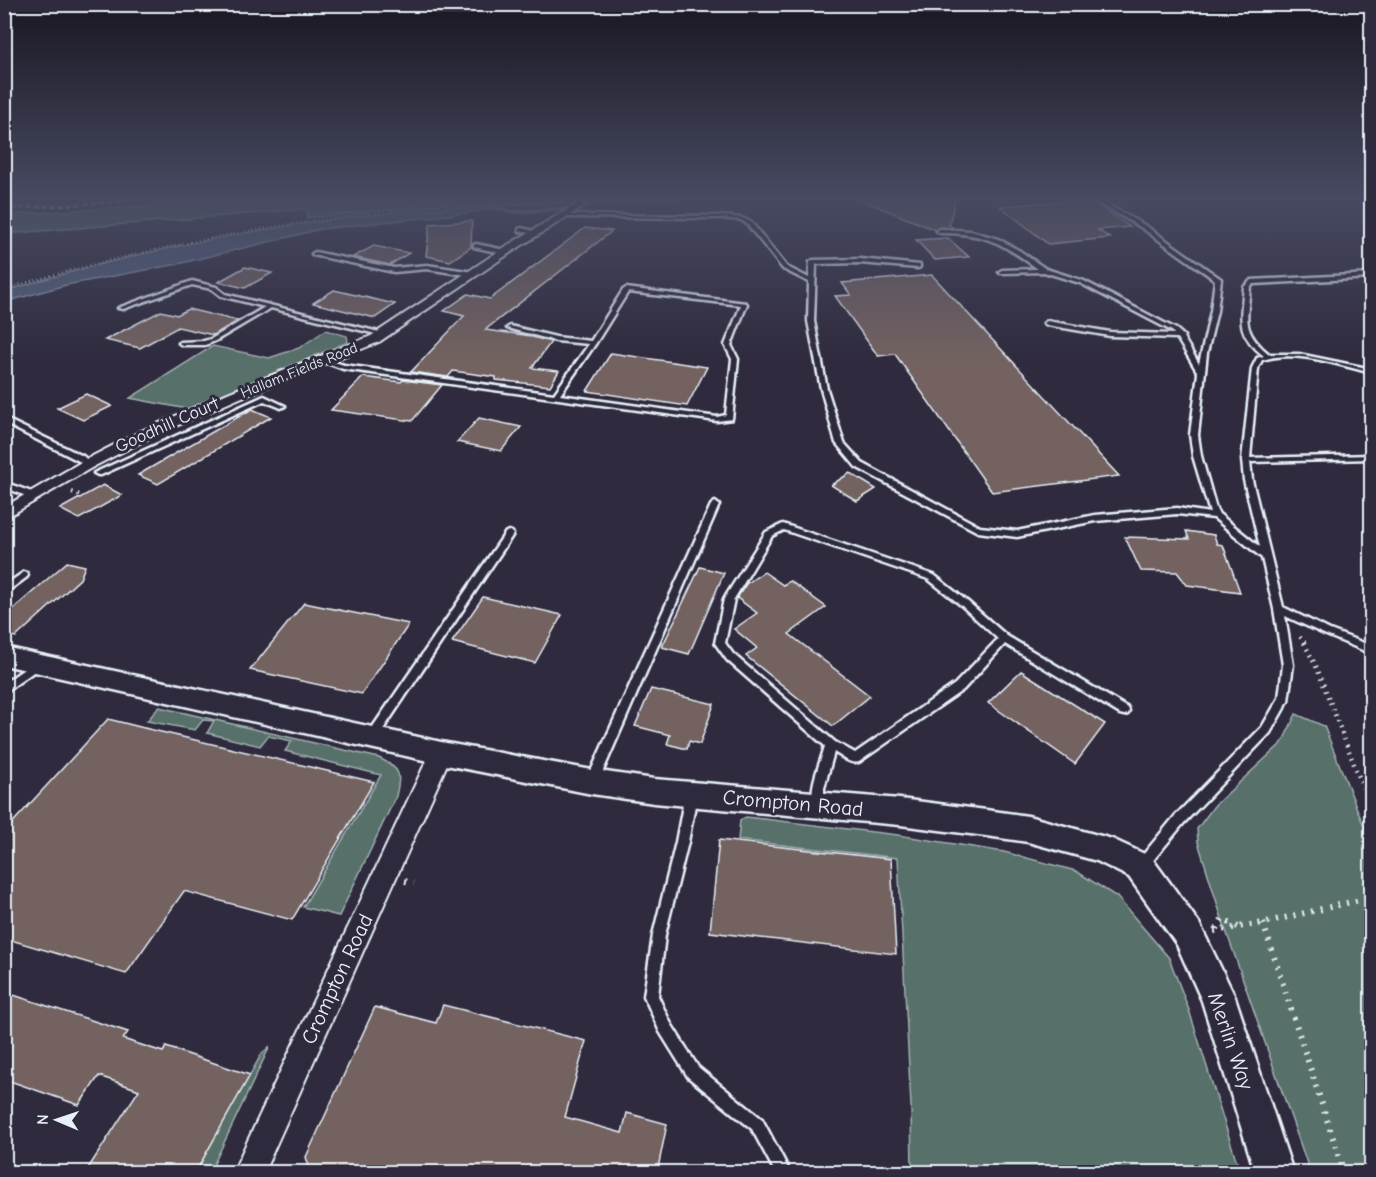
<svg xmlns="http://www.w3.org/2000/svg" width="1376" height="1177" font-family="'Comic Neue',sans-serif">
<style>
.green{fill:#586f6a;stroke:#a0b0b1;stroke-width:1.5}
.water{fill:#53607c;stroke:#8f9aae;stroke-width:1.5}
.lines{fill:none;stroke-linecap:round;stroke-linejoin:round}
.stream{stroke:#8f9aae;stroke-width:4}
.building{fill:#736260;stroke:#e8f1f8;stroke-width:1.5}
.service-casing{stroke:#e8f1f8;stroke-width:5}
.minor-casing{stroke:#e8f1f8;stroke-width:4}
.tertiary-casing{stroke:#e8f1f8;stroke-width:5}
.path-far3{stroke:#e8f1f8;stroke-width:2;stroke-dasharray:1 3;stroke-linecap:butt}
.path-far2{stroke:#e8f1f8;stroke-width:4;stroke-dasharray:1.5 4.5;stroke-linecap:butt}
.path-far1{stroke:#e8f1f8;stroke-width:4.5;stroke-dasharray:1.5 5;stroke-linecap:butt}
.path{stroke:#e8f1f8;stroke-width:6;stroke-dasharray:2 7;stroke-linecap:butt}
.service{fill:#2f2a3d;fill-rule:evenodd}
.minor{fill:#2f2a3d;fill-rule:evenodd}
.tertiary{fill:#2f2a3d;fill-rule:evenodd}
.rail{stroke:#e8f1f8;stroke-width:3;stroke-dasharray:5 3;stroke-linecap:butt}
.labels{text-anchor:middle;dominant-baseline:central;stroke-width:6;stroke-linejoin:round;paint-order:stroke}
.far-street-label{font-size:15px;fill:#e8f1f8;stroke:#2f2a3d}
.street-label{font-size:18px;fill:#e8f1f8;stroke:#2f2a3d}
.near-street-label{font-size:21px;fill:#e8f1f8;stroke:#2f2a3d}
</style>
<rect width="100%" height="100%" fill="#2f2a3d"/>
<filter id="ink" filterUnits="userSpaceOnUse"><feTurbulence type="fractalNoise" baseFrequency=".0167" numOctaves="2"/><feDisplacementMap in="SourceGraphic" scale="12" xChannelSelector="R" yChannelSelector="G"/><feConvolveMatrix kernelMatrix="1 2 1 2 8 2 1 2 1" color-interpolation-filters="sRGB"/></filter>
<g filter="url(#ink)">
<g class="green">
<polygon points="271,197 511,197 307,218 307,209 5,234 5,215"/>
<polygon points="326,330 347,336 348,342 187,409 130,398 213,346 269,358 299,348"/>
<path d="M159,707L379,758C401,769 401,773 396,796L339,916L303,907L381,775L285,751L292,741L268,736L260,746L207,733L214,721L203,720L195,730L147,721Z"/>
<polygon points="1296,714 1324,726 1371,844 1371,1172 1310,1172 1222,919 1198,842 1197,829 1214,806 1282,743"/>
<polygon points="746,817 898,835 1004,852 1076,871 1117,897 1169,958 1189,1010 1240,1172 912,1172 911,1106 898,858 738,840 740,820"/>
<polygon points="270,1046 210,1172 196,1172 261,1055"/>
</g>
<path class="water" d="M591,197H691L651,201H591L508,206L467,213L321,229L178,264L66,285L5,302V291C125,254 252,228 378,214C449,206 520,204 591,197Z"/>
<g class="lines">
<g class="stream">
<polyline points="590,205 606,197"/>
<polyline points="493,207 515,212 568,208"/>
</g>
</g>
<g class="building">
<polygon points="854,197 956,197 949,224 953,228 940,227 935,230"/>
<polygon points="1088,199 1130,227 1098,230 1110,238 1048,244 1000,206"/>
<polygon points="472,221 471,247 450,261 426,256 430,224"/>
<polygon points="585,228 612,231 485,330 525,335 551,342 532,368 559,371 550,386 496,380 496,377 453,371 448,377 411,372 464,316 444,311 468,294 490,299"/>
<polygon points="948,238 969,257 935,260 916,240"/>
<polygon points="374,246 409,253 390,265 353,257"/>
<polygon points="245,267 272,273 245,288 218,282"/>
<polygon points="932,275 1119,476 992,492 895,354 878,356 835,296 851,295 842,283"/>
<polygon points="334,290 373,299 395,304 375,318 313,303"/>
<polygon points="188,309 238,321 213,335 178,327 140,348 105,340 161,311 177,315"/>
<polygon points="611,353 707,367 687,406 587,391"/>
<polygon points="363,377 401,382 403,380 442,385 412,421 331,410"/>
<polygon points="86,394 112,406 83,420 57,408"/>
<polygon points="252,409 271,417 158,484 138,475"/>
<polygon points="479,418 521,427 501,451 457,442"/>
<polygon points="850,473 876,489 857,501 831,485"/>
<polygon points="103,485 122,495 79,519 60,509"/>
<polygon points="1186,531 1214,535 1217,544 1223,545 1240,592 1187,585 1177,572 1141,571 1125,537 1189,539"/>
<polygon points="67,562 85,566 80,579 16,637 4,634 4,617"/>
<polygon points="700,567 724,573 689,654 662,647"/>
<polygon points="764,572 783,585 790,581 826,607 789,634 870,696 833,726 746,656 757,648 734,629 757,613 737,598 746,584"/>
<polygon points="483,597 562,615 535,663 452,642"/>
<polygon points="304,603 409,624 362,694 250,670"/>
<polygon points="1021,671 1105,724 1075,764 988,703"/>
<polygon points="651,689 714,704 700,744 689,741 687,749 667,744 670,735 635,726"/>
<polygon points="108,719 140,727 374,782 292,920 184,891 126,974 4,938 4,832"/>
<polygon points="719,840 891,859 896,954 710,932"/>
<polygon points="4,992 128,1032 123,1039 163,1052 166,1047 250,1075 195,1173 85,1173 139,1090 99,1076 79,1105 4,1079"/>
<polygon points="443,1005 586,1041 565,1117 622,1133 627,1113 667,1124 657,1173 311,1173 306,1157 375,1007 436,1023"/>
</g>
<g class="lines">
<g class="service-casing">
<g id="service">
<path d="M1089,197H1094L1146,226L1221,279L1217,311L1207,353L1198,435L1201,456L1216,509L1219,514L1260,547L1244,480L1242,460L1252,368L1257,358L1264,356C1235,333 1241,319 1244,287L1251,280L1372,274V278L1253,284L1250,287C1247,320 1241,331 1269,354H1299L1372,369V373C1337,365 1297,349 1262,360L1258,368L1250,458L1372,455V459L1250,462L1252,480L1283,607L1330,630L1372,646V654L1324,634L1285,616L1293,665L1288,701L1270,733L1183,824L1146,869L1142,871L1138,869L1136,865L1138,861L1175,816L1262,727L1279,698L1283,665L1274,609L1262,558L1214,518L1177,514L1095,521L1017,537L978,532L856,467L836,443L821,389L808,321L809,282L783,269L747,224L741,220L722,218L566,217L564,216L566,215L722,216L742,218L751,222L787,267L809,278L810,262L813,260L860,259L920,265V267L918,268L860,263L816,264L814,321L827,389L844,443L862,463L980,527L1017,531L1095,515L1177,508L1210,513L1193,456L1190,435L1198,373L1177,338L1110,336L1047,325L1044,323L1047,321L1110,332L1174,334L1172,331L1080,283L1044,272L1000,273L999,272L1002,270L1038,269C1002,243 986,233 940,233L937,231L940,229L971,231L998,239L1020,251L1046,269L1084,281L1176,329L1184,336L1183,337L1199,364L1211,311L1215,280L1142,228Z"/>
<polygon points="521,228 539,232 536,234 519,231 519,229"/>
<polygon points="476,244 505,250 508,252 505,254 474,247 474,245"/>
<polygon points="315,252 394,268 427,265 473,272 476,274 473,276 427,269 394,272 313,255 312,254"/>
<polygon points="192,281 216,287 225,294 387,334 384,336 271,308 215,341 205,345 182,345 179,343 180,342 204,341 211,339 265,307 221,296 212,289 192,285 123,309 118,308"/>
<path d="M626,288L746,303L747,304L731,345L738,359L732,419L717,421L343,369L319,360L322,358L344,365L554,394L589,344L556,341L507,328L510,326L556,337L591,341L623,290ZM628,292L741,305L725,345L732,359L726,415L717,417L560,395L596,343Z"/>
<polygon points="264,396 285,406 281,408 279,407 264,401 101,475 98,475 94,473"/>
<polygon points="4,418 83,456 92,464 88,466 77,460 4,423"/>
<polygon points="4,482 37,494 38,496 34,499 31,498 4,487"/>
<polygon points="715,502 719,505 599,780 597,783 593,785 589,783 587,780 711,505"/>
<path d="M783,524L934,575L968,602L1007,636L1128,708L1129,711L1128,714L1124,715L1120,714L1005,644L963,690L859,762C851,765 841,756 834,752L824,788V803L822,807L818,808L814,807C808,788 820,765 825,746L727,660L715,643L724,599L766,532ZM784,530L928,579L962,606L998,639L955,684L855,753L835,742L733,654L725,643L734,599L772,536Z"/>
<polygon points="509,531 512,532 513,534 512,536 376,740 372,741 368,740 367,737 368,734 506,532"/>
<polygon points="24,572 27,573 28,575 27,577 4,594 4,586"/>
<polygon points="36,661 39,662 41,665 39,668 4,693 4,683"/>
<polygon points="691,790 695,791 697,795 688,842 665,935 658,996 670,1022 698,1067 762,1119 790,1172 775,1172 752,1129 688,1077 660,1032 644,996 653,935 676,842 685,795 687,791"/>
</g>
</g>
<g class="minor-casing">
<g id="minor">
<polygon points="578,203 586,205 516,249 379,342 240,398 151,437 93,467 4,519 4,507 83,461 141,431 230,392 371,336 508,245"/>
<polygon points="441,744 449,747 452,753 264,1172 233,1172 430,753 433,747"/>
</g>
</g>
<g class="tertiary-casing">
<polygon id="tertiary" points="4,647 441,742 592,770 654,779 900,799 986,810 1028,816 1112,839 1151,857 1199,923 1235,997 1293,1172 1255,1172 1202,1001 1177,945 1129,877 1097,861 1028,842 986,836 900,825 654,803 592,794 441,764 4,665"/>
</g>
<g class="path-far3">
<polyline points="434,197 446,203 446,206"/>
<polyline points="304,204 395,197"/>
<path d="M4,289C109,258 216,234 325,219C399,209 474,204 548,197"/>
</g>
<g class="path-far2">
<polyline points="72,492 83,496"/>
<polyline points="1300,637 1306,644"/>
</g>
<polyline class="path-far1" points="1304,643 1317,668 1372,811"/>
<g class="path">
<polyline points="405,881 414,883"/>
<polyline points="1263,923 1344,1172"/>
<polyline points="1217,929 1222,919 1238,927"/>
<polyline points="1214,931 1263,923 1372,897"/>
</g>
<use href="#service" class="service"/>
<use href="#minor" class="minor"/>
<use href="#tertiary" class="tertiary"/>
<polyline class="rail" points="4,209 193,197"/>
</g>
</g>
<linearGradient id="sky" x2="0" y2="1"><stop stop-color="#1a1722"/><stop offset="0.55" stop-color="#474a62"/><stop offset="1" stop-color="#474a62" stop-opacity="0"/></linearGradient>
<rect width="1376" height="361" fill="url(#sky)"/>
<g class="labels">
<g class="far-street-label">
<text transform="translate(299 370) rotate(-22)">Hallam Fields Road</text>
</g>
<g class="street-label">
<text transform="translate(167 425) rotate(-24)">Goodhill Court</text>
</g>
<g class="near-street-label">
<text transform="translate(793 803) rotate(5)">Crompton Road</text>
<text transform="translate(337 979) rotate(-65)">Crompton Road</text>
<text transform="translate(1231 1041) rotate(71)">Merlin Way</text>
</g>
</g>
<rect width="1376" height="1177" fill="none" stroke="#2f2a3d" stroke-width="24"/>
<rect x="12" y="12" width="1352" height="1153" fill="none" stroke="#e8f1f8" stroke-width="2" filter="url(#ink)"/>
<g transform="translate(57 1120) rotate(272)" stroke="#2f2a3d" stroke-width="4.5" paint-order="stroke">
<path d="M0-4.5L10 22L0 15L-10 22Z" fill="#e8f1f8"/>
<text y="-9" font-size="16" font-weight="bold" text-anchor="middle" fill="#e8f1f8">N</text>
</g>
</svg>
